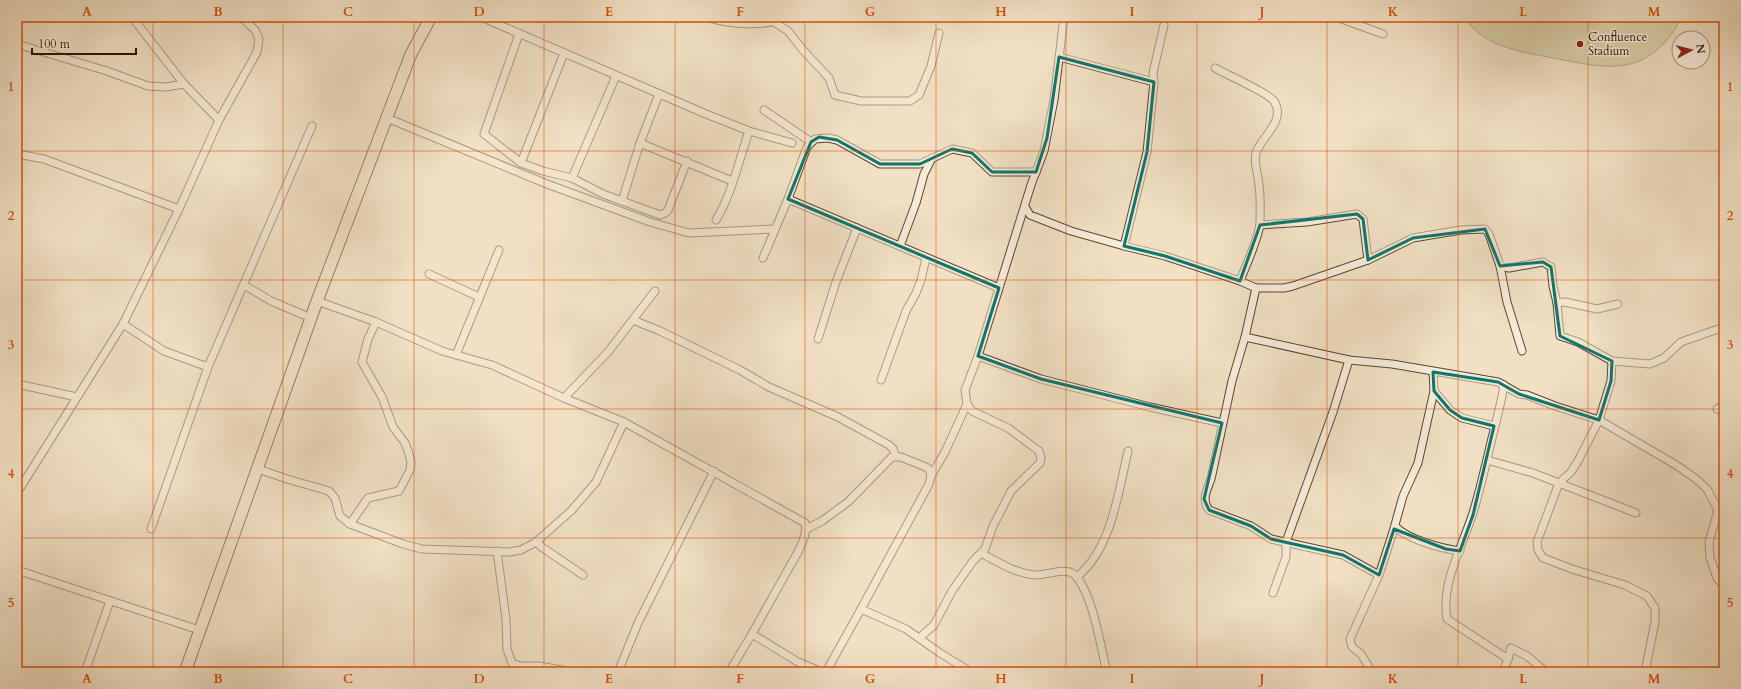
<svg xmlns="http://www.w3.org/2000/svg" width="1741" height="689" font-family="Cardo,serif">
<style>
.green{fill:#c0c190;stroke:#726b48}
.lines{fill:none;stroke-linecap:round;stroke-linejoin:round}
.minor-casing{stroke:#584831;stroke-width:9}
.primary-casing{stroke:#251500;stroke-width:13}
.minor{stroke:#f6ebd9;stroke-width:7}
.primary{stroke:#f1e0c4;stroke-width:11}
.marked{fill:none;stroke:#0f766e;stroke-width:3;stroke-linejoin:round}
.grid{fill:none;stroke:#d4520b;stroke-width:1;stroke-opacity:0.55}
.poi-dot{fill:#8f2418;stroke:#f6ebd9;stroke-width:1.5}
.labels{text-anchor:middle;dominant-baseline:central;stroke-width:3;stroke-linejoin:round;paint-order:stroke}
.poi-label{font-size:12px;fill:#251500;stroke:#f6ebd9;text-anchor:start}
.neatline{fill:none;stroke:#d4520b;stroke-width:1.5}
.grid-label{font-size:13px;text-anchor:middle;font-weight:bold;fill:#d4520b}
</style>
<rect width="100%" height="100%" fill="#f1e0c4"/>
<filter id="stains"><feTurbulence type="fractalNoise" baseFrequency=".005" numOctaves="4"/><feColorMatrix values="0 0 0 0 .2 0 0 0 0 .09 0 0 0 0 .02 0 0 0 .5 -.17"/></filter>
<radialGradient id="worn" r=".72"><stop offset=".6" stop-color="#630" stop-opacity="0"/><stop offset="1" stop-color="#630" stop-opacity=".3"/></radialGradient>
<path class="green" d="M1464,17H1680C1678,27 1671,35 1664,43C1633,78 1593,65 1553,58C1519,51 1485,48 1464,17Z"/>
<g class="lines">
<g class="minor-casing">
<g id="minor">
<polyline points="132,17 184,84 219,120"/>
<polyline points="481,17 706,114 749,131 792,143"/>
<path d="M706,17C727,24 765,28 784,17"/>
<polyline points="1336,17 1383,34"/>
<polyline points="774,22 788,31 803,50 829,78 835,95 861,101 910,101 919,95 931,66 939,33"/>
<polyline points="519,34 484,134 521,163 543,171 572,178 616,76"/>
<polyline points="17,44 107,71 148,86 166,87 184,84"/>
<polyline points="1059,57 1154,82"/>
<path d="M1215,68C1227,75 1267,92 1274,101C1287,121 1260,138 1256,153C1253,163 1259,176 1259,186C1261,198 1260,211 1260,223C1259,238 1246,265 1240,281"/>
<polyline points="764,110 811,142"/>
<polyline points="387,118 547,184 650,222 689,233 775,229"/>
<polyline points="640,143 732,181"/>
<polyline points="17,154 44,159 179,209"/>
<polyline points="521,163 564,53"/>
<polyline points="572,178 603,194 660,215 665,213 668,210 687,161"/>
<polyline points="788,199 999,288"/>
<polyline points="622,201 640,143 659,94"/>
<polyline points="1025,207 1030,215 1071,231 1124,246 1165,256 1240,281 1256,288 1284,288 1293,286 1368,260 1413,238 1461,230 1485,229 1489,234 1500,266 1509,268 1543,262 1551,267 1553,286 1557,303 1565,302 1597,309 1618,304"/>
<path d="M716,220C732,194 739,160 749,131"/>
<polyline points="1260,225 1307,222 1357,214 1363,219 1368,260"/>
<polyline points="900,246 916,203 924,174 932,158"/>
<polyline points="1124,246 1147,152 1154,82 1153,73 1164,25"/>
<polyline points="763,258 788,199 807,147 815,139 828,138 837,140 880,164 920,164 952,149 972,153 992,172 1036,172"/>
<polyline points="1500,266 1507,302 1522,351"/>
<polyline points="429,274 479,297"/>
<polyline points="244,285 271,301 304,315"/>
<path d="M1256,288L1245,337L1232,381L1211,479C1207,490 1201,500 1209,510L1251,526L1271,539L1343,555L1379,575"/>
<path d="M317,301L376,322L442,351L492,365L564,398L624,422L805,523C807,533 803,541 799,550L752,634L798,662L822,672"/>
<polyline points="1557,303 1560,336 1578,342 1612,361 1650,364 1664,358 1681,342 1724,327"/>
<polyline points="633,320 660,331 740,370 769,387 838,417 889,445 893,449 896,457"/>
<polyline points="123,324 164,351 208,367"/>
<polyline points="1245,337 1349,360 1392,364 1498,382 1519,394 1527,395 1555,406 1599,420 1676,465 1696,479 1707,489 1717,508 1717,514 1709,542 1710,558 1717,578 1724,586"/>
<polyline points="818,339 836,282 857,228"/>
<polyline points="456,355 499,250"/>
<polyline points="978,356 1041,379 1150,407 1222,423"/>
<polyline points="1612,361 1611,381 1599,420 1578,461 1571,472 1559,483 1537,542 1538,550 1543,558 1575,570 1625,585 1647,596 1655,608 1655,622 1645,672"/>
<polyline points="881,380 906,311 916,293 921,280 926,258"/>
<polyline points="17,384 77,397"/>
<polyline points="1434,391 1450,410 1462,418 1494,426"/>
<polyline points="564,398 608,352 655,291"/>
<polyline points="1717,409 1724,405"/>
<path d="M1487,460C1492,435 1500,411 1504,385"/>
<polyline points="258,469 287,479 329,491 335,498 340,516 350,524 403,544 422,549 509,552 521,550 536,542 571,511 596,482 624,422"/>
<polyline points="931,476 945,452 967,404 965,390 978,356 1031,185 1044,151 1054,100 1064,17"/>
<polyline points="17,493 123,324 179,209 219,120 257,52 259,39 255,30 241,17"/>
<polyline points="350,524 368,498 399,491 410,470 411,462 409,454 405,443 393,427 382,397 362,362 368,339 376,322"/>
<path d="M1395,526C1406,539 1443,549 1460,551"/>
<polyline points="151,529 208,367 312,126"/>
<path d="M806,529L822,521L848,502L892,457H901L928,468C932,474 931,478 929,484L861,609"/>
<polyline points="536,542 543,548 583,575"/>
<polyline points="497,551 506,619 507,649 512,663 520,666 539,666 573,672"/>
<path d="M981,553C998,562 1015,573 1034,575C1047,576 1063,567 1074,574C1093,593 1100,645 1107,672"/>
<polyline points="17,570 193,628"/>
<path d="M1077,577C1112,548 1118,493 1128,451"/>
<polyline points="1273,593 1286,557 1286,542 1333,412 1349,360"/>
<polyline points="919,638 934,625 952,591 973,561 985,549 993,526 1011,491 1040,463 1041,458 1039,451 1008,428 972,411 967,404"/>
<polyline points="1508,659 1511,648 1527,656 1546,672"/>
<polyline points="85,672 110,601"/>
<polyline points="618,672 638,623 714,471"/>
<polyline points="729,672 752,634"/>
<polyline points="826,672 861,609 906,629 940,653 971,672"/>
<polyline points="1372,672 1361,654 1352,647 1350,639 1379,575 1393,532 1403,496 1418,463 1434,391 1433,372"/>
<path d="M1503,672L1508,659L1447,619C1441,584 1461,549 1472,516C1478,498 1482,479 1487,460L1533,473L1636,513"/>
</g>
</g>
<g class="primary-casing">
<polyline id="primary" points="185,672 317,301 411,54 431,17"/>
</g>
<use href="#minor" class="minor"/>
<use href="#primary" class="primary"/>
</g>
<path d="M0 0H1741V689H0ZM1059,57L1154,82L1147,152L1124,246L1165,256L1240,281L1260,225L1357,214L1363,219L1368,260L1413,238L1485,229L1500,266L1543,262L1551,267L1560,336L1612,361L1611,381L1599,420L1519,394L1498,382L1433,372L1434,391L1450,410L1462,418L1494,426L1473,515L1460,551L1446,549L1394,529L1379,575L1343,555L1271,539L1251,526L1209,510L1204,499L1222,423L1041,379L978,356L999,288L788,199L811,142L819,137L837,140L880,164H920L952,149L972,153L992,172H1036L1047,138Z" fill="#f1e0c4" fill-opacity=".55" fill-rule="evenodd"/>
<path class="marked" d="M1059,57L1154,82L1147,152L1124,246L1165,256L1240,281L1260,225L1357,214L1363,219L1368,260L1413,238L1485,229L1500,266L1543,262L1551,267L1560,336L1612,361L1611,381L1599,420L1519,394L1498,382L1433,372L1434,391L1450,410L1462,418L1494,426L1473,515L1460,551L1446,549L1394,529L1379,575L1343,555L1271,539L1251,526L1209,510L1204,499L1222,423L1041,379L978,356L999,288L788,199L811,142L819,137L837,140L880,164H920L952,149L972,153L992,172H1036L1047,138Z"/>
<path class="grid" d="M153,17V672M283,17V672M414,17V672M544,17V672M675,17V672M805,17V672M936,17V672M1066,17V672M1197,17V672M1327,17V672M1458,17V672M1588,17V672M17,151H1724M17,280H1724M17,409H1724M17,538H1724"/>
<circle class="poi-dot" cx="1580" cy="44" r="4"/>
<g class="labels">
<g class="poi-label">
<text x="1588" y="37">Confluence<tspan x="1588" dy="14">Stadium</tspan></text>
</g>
</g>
<rect width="1741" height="689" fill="none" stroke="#f1e0c4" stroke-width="44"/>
<g transform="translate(1691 50) rotate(83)"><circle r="19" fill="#f6ebd9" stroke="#a29582"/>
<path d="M0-3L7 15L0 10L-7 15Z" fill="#8f2418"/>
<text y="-6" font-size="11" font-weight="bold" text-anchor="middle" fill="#251500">N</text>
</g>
<path d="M32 48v6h104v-6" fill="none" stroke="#251500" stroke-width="2"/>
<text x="38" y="48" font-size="12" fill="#251500" stroke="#f6ebd9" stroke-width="3" paint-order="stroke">100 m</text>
<rect x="22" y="22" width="1697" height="645" class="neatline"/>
<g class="grid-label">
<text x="87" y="16">A</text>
<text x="218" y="16">B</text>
<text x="348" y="16">C</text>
<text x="479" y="16">D</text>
<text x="609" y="16">E</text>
<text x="740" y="16">F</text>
<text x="870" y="16">G</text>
<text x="1001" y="16">H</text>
<text x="1132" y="16">I</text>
<text x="1262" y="16">J</text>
<text x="1393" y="16">K</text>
<text x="1523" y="16">L</text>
<text x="1654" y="16">M</text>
<text x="11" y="91">1</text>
<text x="1730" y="91">1</text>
<text x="11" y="220">2</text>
<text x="1730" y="220">2</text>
<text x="11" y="349">3</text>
<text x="1730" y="349">3</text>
<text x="11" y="478">4</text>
<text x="1730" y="478">4</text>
<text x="11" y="607">5</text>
<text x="1730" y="607">5</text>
<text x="87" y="683">A</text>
<text x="218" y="683">B</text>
<text x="348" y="683">C</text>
<text x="479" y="683">D</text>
<text x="609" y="683">E</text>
<text x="740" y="683">F</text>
<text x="870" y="683">G</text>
<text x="1001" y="683">H</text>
<text x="1132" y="683">I</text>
<text x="1262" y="683">J</text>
<text x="1393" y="683">K</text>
<text x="1523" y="683">L</text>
<text x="1654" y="683">M</text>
</g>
<rect width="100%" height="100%" filter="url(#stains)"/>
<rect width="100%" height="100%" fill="url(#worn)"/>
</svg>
